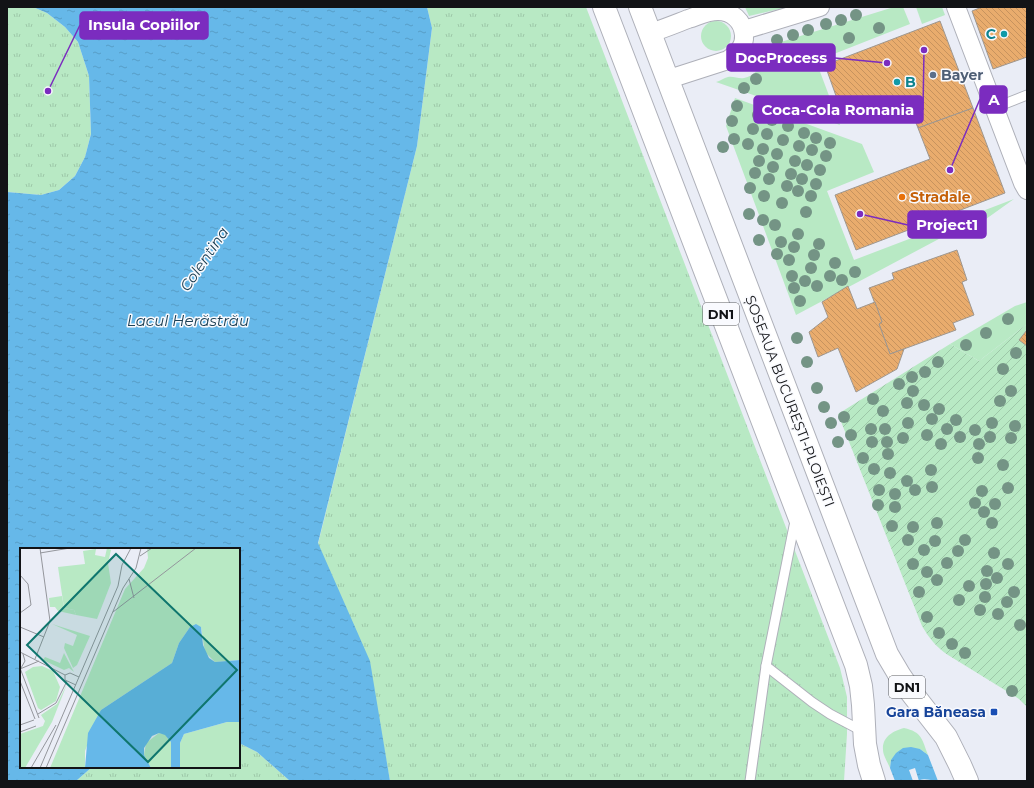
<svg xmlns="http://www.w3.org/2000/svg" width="1034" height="788" font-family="Montserrat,sans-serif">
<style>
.grass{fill:#b8e9c4}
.park{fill:url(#park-tufts)}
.garden{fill:url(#garden-furrows)}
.water{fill:url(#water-ripples)}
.building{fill:url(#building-back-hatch);stroke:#9e9790}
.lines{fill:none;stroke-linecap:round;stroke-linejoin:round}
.service-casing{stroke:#aeb0b9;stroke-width:11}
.minor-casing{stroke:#aeb0b9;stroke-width:20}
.primary-casing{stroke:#aeb0b9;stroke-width:24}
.service{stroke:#fff;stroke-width:9}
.minor{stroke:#fff;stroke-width:18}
.primary{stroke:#fff;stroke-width:22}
.tree{fill:#749485}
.culture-dot{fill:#0f9aa8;stroke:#f9fafe;stroke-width:1.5}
.service-dot{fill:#5c6f8a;stroke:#f9fafe;stroke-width:1.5}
.food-dot{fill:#e8710a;stroke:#f9fafe;stroke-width:1.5}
.transit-dot{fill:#1a4fb4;stroke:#f9fafe;stroke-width:1.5}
.labels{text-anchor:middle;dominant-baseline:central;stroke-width:3;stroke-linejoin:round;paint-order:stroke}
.shield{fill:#f9fafe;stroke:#57585c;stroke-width:1}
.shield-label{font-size:13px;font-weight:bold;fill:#121316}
.culture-label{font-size:14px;font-weight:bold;fill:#0d838f;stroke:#f9fafe;text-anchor:end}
.service-label{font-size:14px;font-weight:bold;fill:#4e5e75;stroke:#f9fafe;text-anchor:start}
.food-label{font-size:14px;font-weight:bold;fill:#c56008;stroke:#f9fafe;text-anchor:start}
.street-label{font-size:14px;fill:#121316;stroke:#f9fafe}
.transit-label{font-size:14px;font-weight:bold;fill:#164399;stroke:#f9fafe;text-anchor:end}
.water-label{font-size:15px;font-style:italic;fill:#1c4055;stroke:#f9fafe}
.inset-road{fill:none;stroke:#94969c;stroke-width:1}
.view{fill:#0f766e;fill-opacity:0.15;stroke:#0f766e;stroke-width:2}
.inset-edge{fill:none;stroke:#121316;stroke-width:2}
.leader{fill:none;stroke:#7b2cbf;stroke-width:1.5}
.callout-dot{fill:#7b2cbf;stroke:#f9fafe;stroke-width:1.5}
.callout{fill:#7b2cbf;stroke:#7b2cbf;stroke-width:1.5}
.callout-label{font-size:15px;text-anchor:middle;font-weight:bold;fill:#fff}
</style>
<defs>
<pattern id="park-tufts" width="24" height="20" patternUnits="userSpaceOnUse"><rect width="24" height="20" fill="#b8e9c4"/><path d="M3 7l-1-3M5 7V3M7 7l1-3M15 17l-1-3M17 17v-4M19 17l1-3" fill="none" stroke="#9dc7a8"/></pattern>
<pattern id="garden-furrows" width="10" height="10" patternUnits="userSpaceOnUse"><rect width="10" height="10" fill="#b8e9c4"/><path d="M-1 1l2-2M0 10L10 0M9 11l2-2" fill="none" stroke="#9dc7a8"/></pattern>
<pattern id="water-ripples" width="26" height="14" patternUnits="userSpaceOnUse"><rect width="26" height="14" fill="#66b8e9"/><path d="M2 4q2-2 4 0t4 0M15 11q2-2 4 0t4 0" fill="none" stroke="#579dc7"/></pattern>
<pattern id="building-back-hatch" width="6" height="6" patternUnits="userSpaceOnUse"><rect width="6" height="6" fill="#e9ac6d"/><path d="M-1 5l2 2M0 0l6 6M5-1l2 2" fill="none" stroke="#c7935e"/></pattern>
</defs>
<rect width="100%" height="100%" fill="#eaedf6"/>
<g class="grass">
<polygon points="745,7 788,7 749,16"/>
<path d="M894,7H903L910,24L816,61L840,125L716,82C720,81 724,78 728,77C733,76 739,79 744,78C759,75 765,59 768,46Z"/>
<polygon points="916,7 942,7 945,15 922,24"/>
<circle cx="716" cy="36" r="15"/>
<polygon points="735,98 862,144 874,172 827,191 854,260 1014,199 972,229 967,224 796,315 726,126"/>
<polygon points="1027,302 1027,324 979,361 950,344 1015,306"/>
<path d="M904,728C922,732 922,739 928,755L920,749L891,760L890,768C888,763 883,755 883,750C882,737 893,731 904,728Z"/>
</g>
<g class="park">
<polygon points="7,7 33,7 47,13 65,27 78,42 89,76 91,134 85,157 75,176 59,190 41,195 7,192"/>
<polygon points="427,7 586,7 840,668 847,697 847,734 844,781 390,781 380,726 318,544 417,146 432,28"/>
<polygon points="239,743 257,752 290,781 76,781 92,767 239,767"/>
</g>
<path class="garden" d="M1027,324V707L1019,699L1008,692L948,655C936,647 929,638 922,626L838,414L950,344L979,361Z"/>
<g class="water">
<polygon points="33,7 427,7 432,28 417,146 318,543 370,661 390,781 290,781 257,752 239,743 239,549 21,549 21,767 92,767 76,781 7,781 7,192 41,195 59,190 75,176 85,157 91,134 89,76 78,42 65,27 47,13"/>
<path d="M911,747L920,749L928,755L938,781C932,781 925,778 920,780L919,781L915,768L909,770L913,781H895L890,768L891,760L896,753L903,748Z"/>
</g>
<g class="building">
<polygon points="982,7 1027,7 1027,57 993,69 972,11"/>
<polygon points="940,21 973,108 918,128 906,98 845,121 825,65"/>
<polygon points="973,108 1005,193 856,250 835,195 930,159 918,128"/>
<polygon points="957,250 967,280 962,282 974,315 953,323 956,330 890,354 879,324 882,322 869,288 894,279 892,273"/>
<polygon points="848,286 857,309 875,302 882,322 879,324 890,354 904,349 897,369 856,392 838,348 818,357 809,332 828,317 822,302"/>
<polygon points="1027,330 1027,346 1019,340"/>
</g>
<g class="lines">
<g class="service-casing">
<g id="service">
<polyline points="994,108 1027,95"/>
<polyline points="766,666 812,702 830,714 864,732"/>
<polyline points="750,781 766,666 794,526 796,519"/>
</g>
</g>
<g class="minor-casing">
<g id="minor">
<polyline points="956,7 1023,183 1027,190"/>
<polyline points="744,30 820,7"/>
<path d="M650,33C663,29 675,24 688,19C698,16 707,11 718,11C732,11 743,21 744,35C745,47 737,54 728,60L669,79"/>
</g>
</g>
<g class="primary-casing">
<g id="primary">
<polyline points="604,7 856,665 861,686 863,705 865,744 869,765 874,781"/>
<polyline points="640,7 887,654 900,676 911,692 946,737 960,765 967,781"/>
</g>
</g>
<use href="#service" class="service"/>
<use href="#minor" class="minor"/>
<use href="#primary" class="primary"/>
</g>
<g class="tree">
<circle cx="856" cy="15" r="6"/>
<circle cx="841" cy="20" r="6"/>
<circle cx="826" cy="24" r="6"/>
<circle cx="879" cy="28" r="6"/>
<circle cx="808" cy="30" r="6"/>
<circle cx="793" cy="35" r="6"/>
<circle cx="849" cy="38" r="6"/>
<circle cx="777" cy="40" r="6"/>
<circle cx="756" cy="79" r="6"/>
<circle cx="744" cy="88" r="6"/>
<circle cx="737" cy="106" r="6"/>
<circle cx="758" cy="115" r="6"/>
<circle cx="772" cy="120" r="6"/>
<circle cx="732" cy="121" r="6"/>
<circle cx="788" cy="126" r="6"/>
<circle cx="753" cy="129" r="6"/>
<circle cx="804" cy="133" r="6"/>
<circle cx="767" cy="134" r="6"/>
<circle cx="816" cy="138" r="6"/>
<circle cx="734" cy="139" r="6"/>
<circle cx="783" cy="140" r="6"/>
<circle cx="830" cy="143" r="6"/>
<circle cx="748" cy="144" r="6"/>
<circle cx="799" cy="146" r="6"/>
<circle cx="723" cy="147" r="6"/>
<circle cx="763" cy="149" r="6"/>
<circle cx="812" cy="150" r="6"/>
<circle cx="777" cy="154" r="6"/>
<circle cx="826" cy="156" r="6"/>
<circle cx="759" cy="161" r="6"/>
<circle cx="795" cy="161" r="6"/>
<circle cx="807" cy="165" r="6"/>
<circle cx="773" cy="167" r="6"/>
<circle cx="820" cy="170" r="6"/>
<circle cx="755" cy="173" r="6"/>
<circle cx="791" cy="174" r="6"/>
<circle cx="769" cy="179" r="6"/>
<circle cx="802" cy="179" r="6"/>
<circle cx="816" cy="184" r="6"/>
<circle cx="787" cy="186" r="6"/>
<circle cx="750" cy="188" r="6"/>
<circle cx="798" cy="191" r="6"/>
<circle cx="764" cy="196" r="6"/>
<circle cx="811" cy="196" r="6"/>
<circle cx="782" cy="203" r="6"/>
<circle cx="806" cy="212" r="6"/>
<circle cx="749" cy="214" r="6"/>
<circle cx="763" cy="220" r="6"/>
<circle cx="775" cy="225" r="6"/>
<circle cx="798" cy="234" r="6"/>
<circle cx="759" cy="240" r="6"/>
<circle cx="781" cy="242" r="6"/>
<circle cx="819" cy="244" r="6"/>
<circle cx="794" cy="247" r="6"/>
<circle cx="777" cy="254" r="6"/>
<circle cx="814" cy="255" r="6"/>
<circle cx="789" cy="260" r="6"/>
<circle cx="835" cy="263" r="6"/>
<circle cx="811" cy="268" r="6"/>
<circle cx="855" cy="272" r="6"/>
<circle cx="792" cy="276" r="6"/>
<circle cx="830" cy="276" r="6"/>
<circle cx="842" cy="280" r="6"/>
<circle cx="805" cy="281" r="6"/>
<circle cx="817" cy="286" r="6"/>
<circle cx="794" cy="288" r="6"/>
<circle cx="800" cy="301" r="6"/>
<circle cx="1008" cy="319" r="6"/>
<circle cx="986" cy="333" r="6"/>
<circle cx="797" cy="338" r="6"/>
<circle cx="966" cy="345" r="6"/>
<circle cx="1016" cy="353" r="6"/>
<circle cx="807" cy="362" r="6"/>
<circle cx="938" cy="362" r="6"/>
<circle cx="1003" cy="369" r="6"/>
<circle cx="925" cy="372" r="6"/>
<circle cx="912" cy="377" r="6"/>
<circle cx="899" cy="384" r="6"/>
<circle cx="817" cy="388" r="6"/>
<circle cx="913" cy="391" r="6"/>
<circle cx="1011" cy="391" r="6"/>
<circle cx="873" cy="399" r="6"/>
<circle cx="1000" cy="401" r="6"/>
<circle cx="907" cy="403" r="6"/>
<circle cx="924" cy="405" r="6"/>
<circle cx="824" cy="407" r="6"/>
<circle cx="939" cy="409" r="6"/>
<circle cx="883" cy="411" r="6"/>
<circle cx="844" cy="417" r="6"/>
<circle cx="932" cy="419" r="6"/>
<circle cx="956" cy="420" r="6"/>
<circle cx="831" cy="423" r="6"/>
<circle cx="908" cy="423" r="6"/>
<circle cx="992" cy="423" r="6"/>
<circle cx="1015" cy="426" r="6"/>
<circle cx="871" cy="429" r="6"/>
<circle cx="885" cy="429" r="6"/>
<circle cx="947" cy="429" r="6"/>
<circle cx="975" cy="430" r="6"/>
<circle cx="851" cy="435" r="6"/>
<circle cx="927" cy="435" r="6"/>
<circle cx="960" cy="437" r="6"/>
<circle cx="990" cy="437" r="6"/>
<circle cx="903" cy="438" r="6"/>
<circle cx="1011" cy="438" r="6"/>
<circle cx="838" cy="442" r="6"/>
<circle cx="872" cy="442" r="6"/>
<circle cx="887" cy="442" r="6"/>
<circle cx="941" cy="444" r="6"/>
<circle cx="979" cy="444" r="6"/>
<circle cx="888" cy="454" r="6"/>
<circle cx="863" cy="458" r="6"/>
<circle cx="978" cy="458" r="6"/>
<circle cx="1003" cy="465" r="6"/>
<circle cx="874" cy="469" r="6"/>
<circle cx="931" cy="470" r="6"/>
<circle cx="890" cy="473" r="6"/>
<circle cx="907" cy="481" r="6"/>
<circle cx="932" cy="487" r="6"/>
<circle cx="1008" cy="488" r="6"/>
<circle cx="879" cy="490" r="6"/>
<circle cx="915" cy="490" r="6"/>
<circle cx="982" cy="491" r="6"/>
<circle cx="895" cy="494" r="6"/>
<circle cx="975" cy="503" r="6"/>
<circle cx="995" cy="504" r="6"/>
<circle cx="878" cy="505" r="6"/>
<circle cx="895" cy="507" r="6"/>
<circle cx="984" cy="512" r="6"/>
<circle cx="937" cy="523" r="6"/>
<circle cx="992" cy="523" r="6"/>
<circle cx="892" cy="526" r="6"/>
<circle cx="913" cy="527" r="6"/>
<circle cx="908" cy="540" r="6"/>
<circle cx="965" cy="540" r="6"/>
<circle cx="935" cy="541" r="6"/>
<circle cx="924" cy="550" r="6"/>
<circle cx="958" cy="551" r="6"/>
<circle cx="994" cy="553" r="6"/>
<circle cx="947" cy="563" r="6"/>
<circle cx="913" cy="564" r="6"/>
<circle cx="1008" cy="564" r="6"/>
<circle cx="987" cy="571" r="6"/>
<circle cx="927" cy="572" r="6"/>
<circle cx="997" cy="578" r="6"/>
<circle cx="937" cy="580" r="6"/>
<circle cx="986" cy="584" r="6"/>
<circle cx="969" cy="586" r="6"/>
<circle cx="919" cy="592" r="6"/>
<circle cx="1014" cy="592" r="6"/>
<circle cx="985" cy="597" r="6"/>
<circle cx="959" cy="600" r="6"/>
<circle cx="1007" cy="602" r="6"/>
<circle cx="980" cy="610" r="6"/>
<circle cx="998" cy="614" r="6"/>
<circle cx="927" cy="617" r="6"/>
<circle cx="1020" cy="625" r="6"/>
<circle cx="939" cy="633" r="6"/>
<circle cx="952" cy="644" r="6"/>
<circle cx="965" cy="653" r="6"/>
<circle cx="1012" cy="691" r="6"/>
</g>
<g class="culture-dot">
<circle cx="1004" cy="34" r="4"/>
<circle cx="897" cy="82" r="4"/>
</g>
<circle class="service-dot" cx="933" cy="75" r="4"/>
<circle class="food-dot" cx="902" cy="197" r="4"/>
<rect class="transit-dot" x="990" y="708" width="8" height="8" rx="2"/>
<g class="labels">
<g class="shield">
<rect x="703" y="303" width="36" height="22" rx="3"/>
<rect x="889" y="676" width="36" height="22" rx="3"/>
</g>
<g class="shield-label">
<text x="721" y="314">DN1</text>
<text x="907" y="687">DN1</text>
</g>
<g class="culture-label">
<text x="996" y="34">C</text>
<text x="905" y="82" text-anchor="start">B</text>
</g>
<g class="service-label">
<text x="941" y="75">Bayer</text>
</g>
<g class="food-label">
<text x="910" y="197">Stradale</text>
</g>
<g class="street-label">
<text transform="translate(790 401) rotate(69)">ȘOSEAUA BUCUREȘTI-PLOIEȘTI</text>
</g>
<g class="transit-label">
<text x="986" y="712">Gara Băneasa</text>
</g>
<g class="water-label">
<text transform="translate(204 259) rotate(-56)">Colentina</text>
<text x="188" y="320">Lacul Herăstrău</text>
</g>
</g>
<g transform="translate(20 548)">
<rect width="220" height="220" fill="#eaedf6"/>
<path d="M42,48L44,60L54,62L56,67L38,63L35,59H30L29,50ZM32,76L70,88L57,117L53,120L44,100L45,95L53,98L57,87ZM44,105L54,124L49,120L44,122L23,112L25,109L40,115ZM22,118L33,123L40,139L36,153L21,162L18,160L5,124L13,119ZM47,136L32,174L5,220H0V186L23,178L25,173L21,167L37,156Z" fill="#b8e9c4"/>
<path d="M127,0H220V112L195,114L185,104L181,79H170L159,95L152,115L81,162L65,203V220H30L105,41L124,20L128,10ZM207,174H220V220H160V195L164,186ZM139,185L145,186L151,194V220H131L124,207L126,195Z" fill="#b8e9c4"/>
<path d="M87,0L91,2L88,15L91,35L77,71L56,67L54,62L44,60L38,19L65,16L63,3L76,1L75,7L85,9Z" fill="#b8e9c4"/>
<path d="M176,76L181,79L183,97L189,110L195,114L220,112V174H207L164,186L160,195V220H151V194L145,187L139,185L132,188L124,200V207L131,220H65L68,185L81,162L152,115L159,95L170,79Z" fill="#66b8e9"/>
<path class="inset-road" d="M20,5L50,0M120,8L132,0M0,27L8,36L11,57L0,65M109,31L114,50M93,64L176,0M0,79L24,89M0,104L45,127M15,111L30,73L20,0M0,120L19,170M1,120L5,113L3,106M0,121L19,113M0,133L15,171M56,137L45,132V127L50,125L59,129M18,166L36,155L47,133M0,177L14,172M0,184L16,178M11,220L36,177M20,220L98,38L102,17L111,0M26,220L103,40L116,20L121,0"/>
<path class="view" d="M96,6L217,122L128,214L7,97Z"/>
<rect width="220" height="220" class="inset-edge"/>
</g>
<path class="leader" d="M48 91L80 25M887 63L835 58M950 170L980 99M924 50L923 110M860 214L908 225"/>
<g class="callout-dot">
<circle cx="48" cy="91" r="4"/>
<circle cx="887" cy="63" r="4"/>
<circle cx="950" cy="170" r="4"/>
<circle cx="924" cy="50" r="4"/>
<circle cx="860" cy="214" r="4"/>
</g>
<g class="callout">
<rect x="80" y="12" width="128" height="27" rx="4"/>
<rect x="727" y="44" width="108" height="27" rx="4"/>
<rect x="980" y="86" width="27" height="27" rx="4"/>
<rect x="754" y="96" width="169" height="27" rx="4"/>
<rect x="908" y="211" width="78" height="27" rx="4"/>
</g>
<g class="callout-label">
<text x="144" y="30">Insula Copiilor</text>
<text x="781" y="63">DocProcess</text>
<text x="994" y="105">A</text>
<text x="838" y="115">Coca-Cola Romania</text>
<text x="947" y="230">Project1</text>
</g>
<rect width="1034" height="788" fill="none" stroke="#121316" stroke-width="16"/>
</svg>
